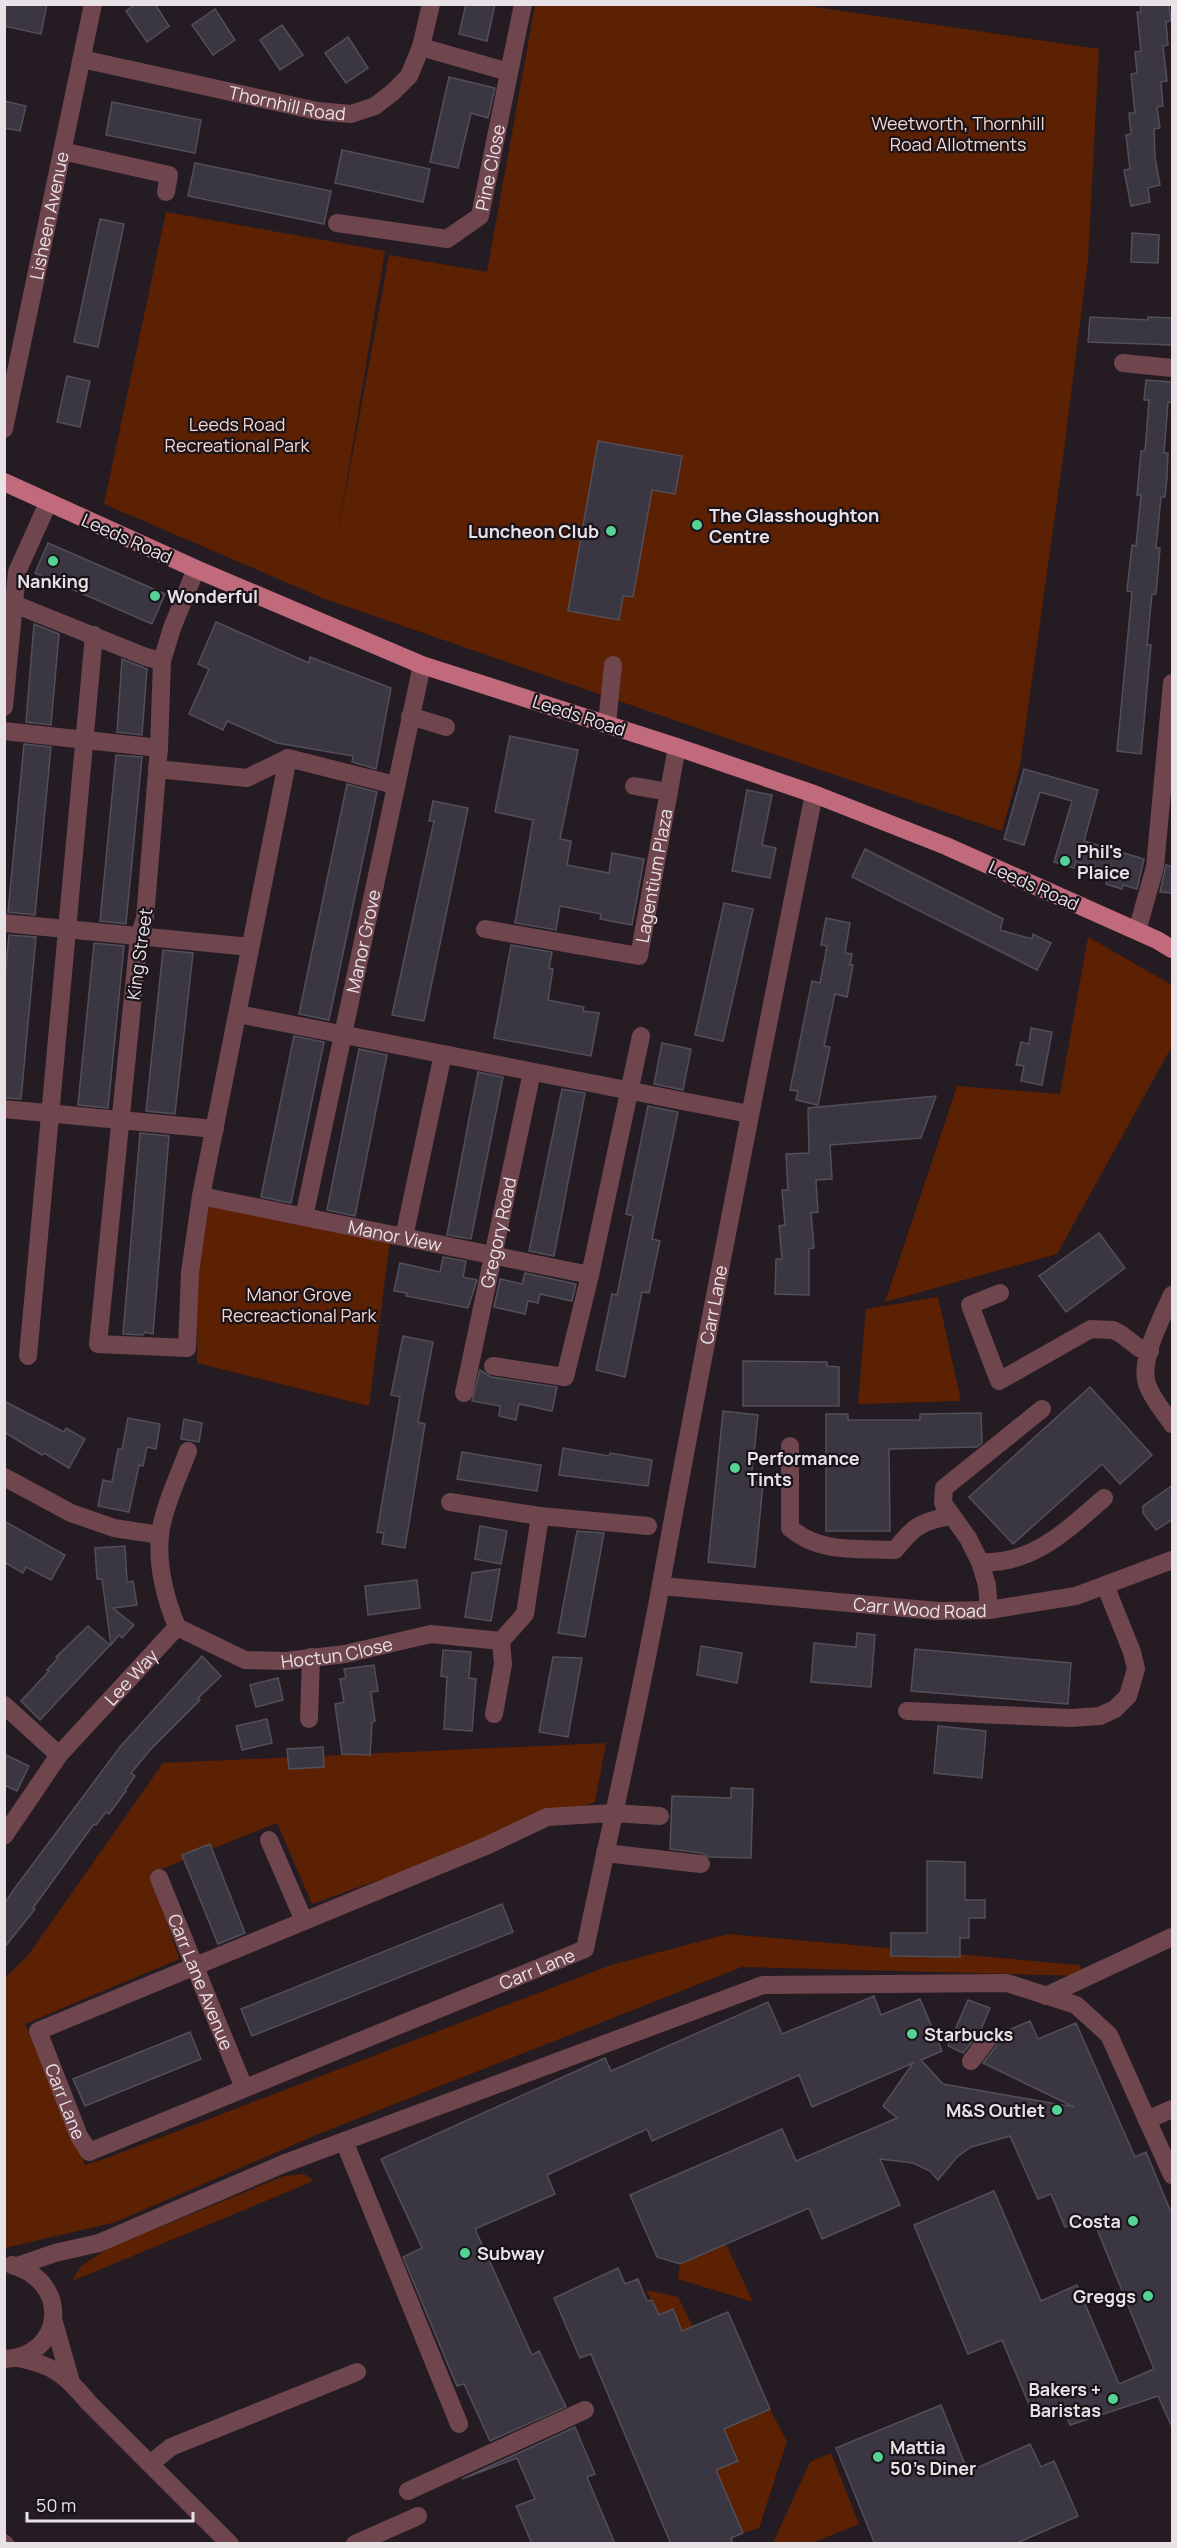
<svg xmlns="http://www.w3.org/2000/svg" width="1177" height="2548" font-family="Manrope,sans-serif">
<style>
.green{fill:#5c2002}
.building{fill:#3a3742;stroke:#524f5a;stroke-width:1.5}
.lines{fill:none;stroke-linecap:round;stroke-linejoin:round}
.minor{stroke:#70464e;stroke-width:18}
.major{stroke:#c06a7c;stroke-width:18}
.poi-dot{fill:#54d395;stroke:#1b131a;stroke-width:2}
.labels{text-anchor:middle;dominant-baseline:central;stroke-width:4.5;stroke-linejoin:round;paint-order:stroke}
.street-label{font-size:18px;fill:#e8e2e7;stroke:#1b131a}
.park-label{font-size:18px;fill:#f1d7cd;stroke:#1b131a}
.poi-label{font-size:18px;font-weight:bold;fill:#e8e2e7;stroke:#1b131a;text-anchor:start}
</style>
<rect width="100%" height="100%" fill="#251c23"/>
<g class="green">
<polygon points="535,5 802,5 1099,49 1088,259 1064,450 1020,766 1002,831 758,749 325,599 104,504 166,212 385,251 337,539 389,255 487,272"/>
<polygon points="1088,937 1172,985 1172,1046 1057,1254 885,1302 957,1086 1060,1094"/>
<polygon points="205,1201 390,1240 369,1406 197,1363 197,1276"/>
<polygon points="938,1297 961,1401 858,1404 866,1309"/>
<polygon points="606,1743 595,1802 312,1904 277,1823 151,1873 179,1959 25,2024 85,2165 107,2158 611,1965 728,1934 1079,1965 1085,1976 742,1967 316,2135 116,2222 5,2248 5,1978 29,1954 163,1763"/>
<polygon points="304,2174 314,2181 72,2281 81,2266 109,2248 284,2176"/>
<polygon points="726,2244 753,2302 678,2279 680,2264"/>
<polygon points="646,2290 678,2297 693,2327 682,2331 673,2309 659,2315"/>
<polygon points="770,2409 787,2442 759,2528 743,2533 716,2470 738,2460 724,2429"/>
<polygon points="831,2453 859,2524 812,2543 773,2543 810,2462"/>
</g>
<g class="building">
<polygon points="4,4 47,4 41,34 4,26"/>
<polygon points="136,4 155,4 169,26 147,42 126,11"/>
<polygon points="466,4 495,4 487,41 459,34"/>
<polygon points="1140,4 1169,4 1171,21 1166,22 1168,45 1163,46 1167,81 1161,82 1163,106 1157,107 1160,128 1154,129 1155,158 1160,185 1148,188 1150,202 1131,206 1124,170 1130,169 1126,135 1131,134 1129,113 1135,113 1131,74 1137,73 1135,52 1141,51 1137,12 1141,12"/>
<polygon points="215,9 235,40 213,55 192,25"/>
<polygon points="282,25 303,55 280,70 260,40"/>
<polygon points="348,37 368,68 346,83 325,53"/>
<polygon points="449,77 495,88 488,118 471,113 458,168 430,162"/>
<polygon points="4,101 26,106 20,131 4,128"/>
<polygon points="112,102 201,120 195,153 106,135"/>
<polygon points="342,150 430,169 423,202 335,183"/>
<polygon points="195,163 331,191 324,224 188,196"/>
<polygon points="100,219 124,224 98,347 74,342"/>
<polygon points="1132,233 1159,235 1158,263 1131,262"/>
<polygon points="1090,317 1148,320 1148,317 1173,318 1173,345 1088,342"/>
<polygon points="67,376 90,381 80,427 57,422"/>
<polygon points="1146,380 1173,382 1173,402 1168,402 1164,453 1168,453 1167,477 1165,497 1161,497 1156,548 1160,548 1156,594 1152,594 1147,645 1151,645 1141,754 1117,751 1132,592 1127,591 1132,545 1136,546 1141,495 1137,495 1141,451 1145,451 1149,400 1144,400"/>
<polygon points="598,441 682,456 675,494 652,490 633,597 623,596 619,620 568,611"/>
<polygon points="48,543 165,594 152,624 35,573"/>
<polygon points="216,622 309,663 310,657 391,688 376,769 352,762 353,756 277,743 227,721 223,730 189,714 209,669 198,664"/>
<polygon points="34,624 59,634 51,725 26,722"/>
<polygon points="122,659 147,669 142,735 117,732"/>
<polygon points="510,736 578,750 560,839 571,841 567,865 609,873 612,853 644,859 632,925 600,919 601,914 560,906 556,930 515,923 533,820 495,812"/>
<polygon points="24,744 51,747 35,915 8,912"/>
<polygon points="116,755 142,757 126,924 100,921"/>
<polygon points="1024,769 1098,790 1084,841 1144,859 1137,889 1123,885 1122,889 1106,884 1109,871 1076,862 1074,868 1054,862 1072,801 1040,792 1024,845 1004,839"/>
<polygon points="347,784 377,792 329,1020 299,1014"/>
<polygon points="747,790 772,795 762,845 776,848 770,878 732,871"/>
<polygon points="433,801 468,808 424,1021 392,1015 434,821 429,821"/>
<polygon points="865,849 1003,919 1000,930 1032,939 1033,934 1051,943 1037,970 852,877"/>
<polygon points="1166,865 1173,867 1173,893 1160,892"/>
<polygon points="724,903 753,909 723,1041 695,1035"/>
<polygon points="826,918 850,923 845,953 852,954 850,965 853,965 847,997 835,994 824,1046 830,1047 818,1105 796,1100 798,1091 790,1090 812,981 820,983 827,946 821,945"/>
<polygon points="9,935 36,937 21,1099 4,1098 4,985"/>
<polygon points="94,943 124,946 108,1108 78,1105"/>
<polygon points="511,945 552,952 549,968 553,969 548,1000 584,1007 583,1011 599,1013 591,1056 494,1038"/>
<polygon points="163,950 193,953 175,1114 146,1111"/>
<polygon points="1031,1028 1052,1032 1042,1085 1021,1081 1024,1066 1016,1065 1021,1042 1029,1044"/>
<polygon points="294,1036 324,1042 291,1203 261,1197"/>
<polygon points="662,1043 691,1049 683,1090 654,1084"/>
<polygon points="359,1049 387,1055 355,1216 327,1210"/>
<polygon points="478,1072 503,1077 471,1239 447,1235"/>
<polygon points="562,1089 585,1093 554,1256 529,1251"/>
<polygon points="936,1096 921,1138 830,1145 832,1179 816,1180 818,1212 811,1213 814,1248 809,1249 809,1295 775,1294 776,1259 782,1259 779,1226 785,1225 782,1190 788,1190 786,1154 809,1153 808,1108"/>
<polygon points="648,1106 678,1112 652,1239 660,1241 655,1264 649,1293 642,1292 625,1377 596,1370 612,1294 617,1295 633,1216 626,1214"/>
<polygon points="140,1133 169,1136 153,1334 145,1332 143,1335 123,1334"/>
<polygon points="1099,1233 1125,1268 1066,1312 1039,1276"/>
<polygon points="443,1257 466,1261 463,1277 477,1280 468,1308 406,1296 407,1293 394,1291 400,1263 440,1272"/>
<polygon points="525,1273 576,1284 572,1301 540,1294 538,1303 528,1301 525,1314 494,1307 500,1279 522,1284"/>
<polygon points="403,1336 433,1342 418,1422 425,1424 405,1548 382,1544 384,1533 377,1532 400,1397 391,1395"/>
<polygon points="743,1361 827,1362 827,1366 839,1367 839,1406 743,1406"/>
<polygon points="480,1370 491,1377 557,1387 552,1411 519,1404 516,1420 499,1416 500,1406 472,1401"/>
<polygon points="1090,1387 1152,1455 1120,1484 1102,1464 1013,1544 969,1497"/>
<polygon points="4,1401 64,1432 66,1428 85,1439 69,1468 44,1453 42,1455 4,1432"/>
<polygon points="723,1411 758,1415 751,1481 763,1483 755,1567 708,1562"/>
<polygon points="981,1413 982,1443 977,1447 889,1449 890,1531 826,1531 826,1414 848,1414 848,1420 920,1420 920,1414"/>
<polygon points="128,1418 160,1424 156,1449 147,1447 143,1466 139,1465 129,1512 98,1506 103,1480 112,1482 118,1449 122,1449"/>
<polygon points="184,1419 202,1423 199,1442 181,1439"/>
<polygon points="563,1448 609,1456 610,1453 652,1460 648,1486 559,1475"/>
<polygon points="462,1452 541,1465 537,1491 457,1479"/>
<polygon points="1173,1485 1173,1519 1156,1530 1143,1513 1143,1506"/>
<polygon points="4,1521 65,1555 51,1580 26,1567 23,1573 4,1562"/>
<polygon points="480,1526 507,1531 501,1564 475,1559"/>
<polygon points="577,1531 604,1533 585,1637 558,1633"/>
<polygon points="125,1546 127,1582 133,1581 137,1605 113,1608 134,1625 122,1638 119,1635 111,1645 102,1579 97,1579 95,1548"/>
<polygon points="500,1569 491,1621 465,1617 472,1573"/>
<polygon points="417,1580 420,1608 368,1615 365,1586"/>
<polygon points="88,1626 110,1645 40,1720 21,1701 49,1671 47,1670 58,1658 56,1657"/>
<polygon points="857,1633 875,1635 871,1687 811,1682 814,1643 856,1647"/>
<polygon points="701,1646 742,1653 737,1683 697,1675"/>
<polygon points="915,1649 1071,1663 1068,1704 911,1691"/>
<polygon points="443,1650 471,1652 469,1678 476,1679 472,1731 444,1729 447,1677 441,1676"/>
<polygon points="202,1656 221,1676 198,1698 200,1700 150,1750 131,1773 135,1776 125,1790 126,1791 109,1814 106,1812 96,1825 94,1824 33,1908 35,1909 4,1948 4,1904 15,1888 120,1747"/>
<polygon points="553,1657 582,1658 568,1737 539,1732"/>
<polygon points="374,1665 378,1691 371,1692 375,1721 372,1722 370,1755 342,1754 335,1704 344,1702 340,1679 346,1678 344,1669"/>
<polygon points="278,1678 283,1700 256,1707 250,1685"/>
<polygon points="267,1719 272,1743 242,1750 236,1726"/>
<polygon points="938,1726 986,1731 982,1778 934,1773"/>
<polygon points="323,1747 324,1767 289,1769 287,1749"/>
<polygon points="4,1754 29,1766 17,1791 4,1785"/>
<polygon points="731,1788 753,1789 751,1858 709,1857 702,1853 670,1849 672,1796 731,1798"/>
<polygon points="210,1844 245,1933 218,1944 182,1855"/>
<polygon points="927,1861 965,1862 965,1900 985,1900 985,1918 969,1918 969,1938 960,1938 960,1957 891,1956 891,1933 927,1933"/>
<polygon points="502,1904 513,1932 252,2036 241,2009"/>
<polygon points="874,1996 881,2015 920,1999 942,2051 921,2060 943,2084 1074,2107 983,2063 996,2046 997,2035 1030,2021 1038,2039 1076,2023 1135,2157 1146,2152 1173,2217 1173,2429 1158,2396 1070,2425 1066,2415 1060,2417 1054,2405 1033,2414 1002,2340 968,2354 914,2225 994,2191 1041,2301 1077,2285 1119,2384 1154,2369 1092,2217 1065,2227 1051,2194 1038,2199 1010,2136 971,2147 957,2157 938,2180 930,2171 913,2163 880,2159 900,2205 822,2239 809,2208 680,2264 657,2257 630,2195 782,2129 796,2161 897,2118 883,2106 913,2063 812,2107 799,2075 652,2141 647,2129 547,2175 555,2194 475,2229 532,2355 539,2351 566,2407 490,2441 464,2384 457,2386 403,2257 422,2248 381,2159 605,2058 611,2071 768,2002 782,2034"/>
<polygon points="968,2000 990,2008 980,2032 963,2053 948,2046"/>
<polygon points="190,2032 201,2059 85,2106 73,2079"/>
<polygon points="618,2268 625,2284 638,2279 647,2301 652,2300 659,2315 673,2309 682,2331 728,2312 770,2409 724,2429 738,2461 716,2470 743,2533 731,2538 733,2544 671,2544 591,2354 580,2358 554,2298"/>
<polygon points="941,2405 968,2472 1030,2444 1041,2467 1054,2461 1078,2516 1015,2544 875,2544 836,2448"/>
<polygon points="575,2427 595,2474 587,2477 615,2544 532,2544 516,2506 535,2499 517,2458 462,2479"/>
</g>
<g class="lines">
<g class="minor">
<polyline points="421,47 509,72"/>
<path id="s1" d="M82,59L317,111L351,114L375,106L393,92L409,76L421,47L431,4"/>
<polyline points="62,151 169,175 166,192"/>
<path id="s2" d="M337,223L447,239L480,216L523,4"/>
<polyline points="1123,363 1172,368"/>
<path id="s3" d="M4,429L93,4"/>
<polyline points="196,569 172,628 162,661 159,748 145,918 139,936 98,1344 187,1348 190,1272 201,1196 288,758 395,785"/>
<polyline points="14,604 146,657 162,661"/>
<polyline points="4,707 17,572 48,503"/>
<polyline points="410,716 446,727"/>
<polyline points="607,724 613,665"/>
<polyline points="4,731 159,748"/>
<polyline points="157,769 247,778 288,758"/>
<polyline points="634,786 669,792"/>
<polyline points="4,923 250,947"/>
<path id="s4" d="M485,929L639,956L677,747"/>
<polyline points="1137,931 1155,867 1172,683"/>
<polyline points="238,1014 749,1114"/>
<polyline points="4,1109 215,1129"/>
<path id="s5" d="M201,1196L590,1275"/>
<path id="s6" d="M304,1217L422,665"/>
<polyline points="404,1237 443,1054"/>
<polyline points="1000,1293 970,1305 999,1381 1091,1329 1113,1330 1121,1334 1139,1348 1150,1351"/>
<path d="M1172,1295C1162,1317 1139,1360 1147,1384C1152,1399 1164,1412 1172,1424"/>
<polyline points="28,1356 94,635"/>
<polyline points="493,1366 565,1377 590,1275 641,1036"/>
<path id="s7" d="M464,1393L532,1072"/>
<path d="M790,1446V1528C821,1554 856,1548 895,1550C914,1526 920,1522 950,1516"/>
<polyline points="4,1477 71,1513 114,1528 160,1535"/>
<polyline points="450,1502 540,1516 648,1526"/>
<path d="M980,1562C1033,1565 1067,1530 1104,1498"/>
<path id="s8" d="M661,1586L938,1611L989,1610L1076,1596L1172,1560"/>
<polyline points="989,1610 987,1585 980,1562 968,1538 943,1503 944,1488 1042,1409"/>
<path id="s9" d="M177,1627L245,1660L286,1661L345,1654L431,1634L501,1641L525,1614L540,1516"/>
<path d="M177,1627C166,1600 157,1566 160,1536C162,1511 179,1475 188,1451"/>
<polyline points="4,1705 59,1755"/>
<polyline points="907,1711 1071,1718 1100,1716 1115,1709 1128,1696 1136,1669 1132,1652 1105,1585"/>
<polyline points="494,1714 503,1664 501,1641"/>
<polyline points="309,1719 311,1657"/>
<path id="s10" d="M660,1816L613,1813L547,1817L486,1846L38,2031L79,2136L89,2152L585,1949C610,1828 639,1706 661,1584C709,1320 761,1057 814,794"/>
<path id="s11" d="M4,1836L59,1755L177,1627"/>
<polyline points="269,1840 304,1921"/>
<polyline points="605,1853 701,1864"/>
<path id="s12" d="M159,1878L244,2088"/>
<polyline points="1046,1996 1172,1937"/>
<polyline points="971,2061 987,2040"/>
<polyline points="1147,2120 1172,2109"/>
<polyline points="344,2141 459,2424"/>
<polyline points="17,2266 55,2253 99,2243 283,2164 763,1985 1007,1983 1076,2005 1109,2035 1172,2175"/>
<polyline points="53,2319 71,2382"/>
<path d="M18,2358C53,2365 65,2374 88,2402L230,2544"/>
<path d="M4,2359C64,2357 72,2282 12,2265"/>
<polyline points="150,2464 171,2447 357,2372"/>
<polyline points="408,2491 585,2410"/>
<polyline points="4,2543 5,2544"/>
<polyline points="355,2544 418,2516"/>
</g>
<polyline class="major" points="4,482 196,569 422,665 677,747 814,794 946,846 1157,940 1172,949"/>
</g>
<g class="poi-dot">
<circle cx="697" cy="525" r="6"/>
<circle cx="611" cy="531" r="6"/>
<circle cx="53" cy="561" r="6"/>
<circle cx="155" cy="596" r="6"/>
<circle cx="1065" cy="861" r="6"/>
<circle cx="735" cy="1468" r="6"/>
<circle cx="912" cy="2034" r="6"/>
<circle cx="1057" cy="2110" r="6"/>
<circle cx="1133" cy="2221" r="6"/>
<circle cx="465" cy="2253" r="6"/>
<circle cx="1148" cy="2296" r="6"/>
<circle cx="1113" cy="2399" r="6"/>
<circle cx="878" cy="2457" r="6"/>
</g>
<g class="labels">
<g class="street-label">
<text stroke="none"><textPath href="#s1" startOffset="210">Thornhill Road</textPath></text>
<text stroke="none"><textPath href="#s2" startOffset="201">Pine Close</textPath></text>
<text stroke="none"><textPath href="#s3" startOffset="218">Lisheen Avenue</textPath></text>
<text transform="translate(127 538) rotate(24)">Leeds Road</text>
<text transform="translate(579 715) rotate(18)">Leeds Road</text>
<text stroke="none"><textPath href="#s4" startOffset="238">Lagentium Plaza</textPath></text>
<text transform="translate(1034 885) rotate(24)">Leeds Road</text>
<text stroke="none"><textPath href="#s6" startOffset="282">Manor Grove</textPath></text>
<text transform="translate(139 954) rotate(-82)">King Street</text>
<text stroke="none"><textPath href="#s7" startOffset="164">Gregory Road</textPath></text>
<text stroke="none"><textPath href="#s5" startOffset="198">Manor View</textPath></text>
<text stroke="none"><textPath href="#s10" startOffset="1990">Carr Lane</textPath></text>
<text stroke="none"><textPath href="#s8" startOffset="260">Carr Wood Road</textPath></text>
<text stroke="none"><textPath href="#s9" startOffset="168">Hoctun Close</textPath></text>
<text stroke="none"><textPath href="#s11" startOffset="204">Lee Way</textPath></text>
<text stroke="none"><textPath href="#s10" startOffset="1281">Carr Lane</textPath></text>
<text stroke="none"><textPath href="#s12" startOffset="112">Carr Lane Avenue</textPath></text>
<text stroke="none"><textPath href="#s10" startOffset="741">Carr Lane</textPath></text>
</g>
<g class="park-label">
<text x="958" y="123">Weetworth, Thornhill<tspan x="958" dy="21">Road Allotments</tspan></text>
<text x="237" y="424">Leeds Road<tspan x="237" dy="21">Recreational Park</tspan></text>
<text x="299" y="1294">Manor Grove<tspan x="299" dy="21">Recreactional Park</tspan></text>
</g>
<g class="poi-label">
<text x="709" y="515">The Glasshoughton<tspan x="709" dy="21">Centre</tspan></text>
<text x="599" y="531" text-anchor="end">Luncheon Club</text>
<text x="53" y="581" text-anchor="middle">Nanking</text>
<text x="167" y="596">Wonderful</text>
<text x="1077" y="851">Phil's<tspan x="1077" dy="21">Plaice</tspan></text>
<text x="747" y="1458">Performance<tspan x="747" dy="21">Tints</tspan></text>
<text x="924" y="2034">Starbucks</text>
<text x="1045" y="2110" text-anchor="end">M&amp;S Outlet</text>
<text x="1121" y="2221" text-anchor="end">Costa</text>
<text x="477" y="2253">Subway</text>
<text x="1136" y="2296" text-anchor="end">Greggs</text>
<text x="1101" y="2389" text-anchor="end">Bakers +<tspan x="1101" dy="21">Baristas</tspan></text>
<text x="890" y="2447">Mattia<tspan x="890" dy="21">50's Diner</tspan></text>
</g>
</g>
<rect width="1177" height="2548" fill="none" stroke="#e8e2e7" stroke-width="12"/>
<path d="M27 2512v9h166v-9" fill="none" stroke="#e8e2e7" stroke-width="3"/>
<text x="36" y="2512" font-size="18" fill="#e8e2e7" stroke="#1b131a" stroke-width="4.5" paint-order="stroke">50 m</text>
</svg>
